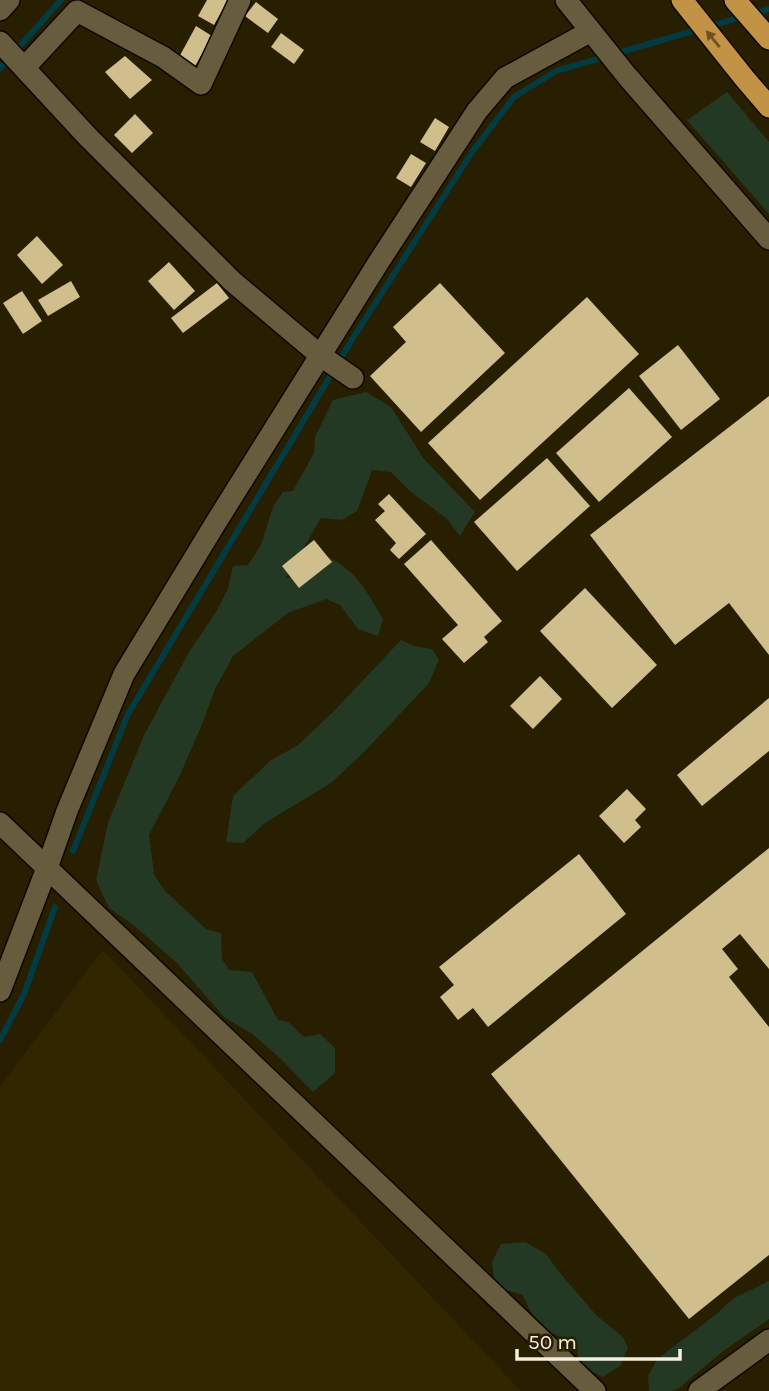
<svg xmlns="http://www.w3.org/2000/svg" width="769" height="1391" font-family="Karla,sans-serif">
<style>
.built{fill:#322600}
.green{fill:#243924}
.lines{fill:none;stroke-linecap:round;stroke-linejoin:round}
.stream{stroke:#023c42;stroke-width:6}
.building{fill:#d0bf8d}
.minor-casing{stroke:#0f0800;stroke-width:24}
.highway-casing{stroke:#0f0800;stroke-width:24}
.minor{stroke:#675c3d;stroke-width:21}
.highway{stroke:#c29245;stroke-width:21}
.oneway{fill:#6d521f}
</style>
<rect width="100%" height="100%" fill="#281e00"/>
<polygon class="built" points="103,950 521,1391 0,1391 0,1087"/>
<g class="green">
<polygon points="727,92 769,142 769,214 687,120"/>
<path d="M366,392L391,407L424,459L475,512L460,536L446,518L411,492L391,472L372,470L357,511L342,520L321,518L286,578L309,577L328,557C359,573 366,591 383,619L378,636L358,629L340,605L326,599L288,613L233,656L215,689L203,722L180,775L149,835L154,874L164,890L206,929L221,933L222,959L229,970L252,972L278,1020L288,1022L304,1037L320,1034L335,1048V1073L313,1092L280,1058L251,1033L225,1018L177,963L132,924L109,908L96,880L108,823L144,735L189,652L216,612L228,589L233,566L248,565L261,545L273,507L283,492L293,491L314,453L315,437L333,400Z"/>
<polygon points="401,640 414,646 432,649 439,660 429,683 365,751 331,783 265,823 243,843 226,842 233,796 270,761 298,745 334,711"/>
<path d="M525,1242L546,1254L560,1273L597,1316L623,1337L628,1348L621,1365L603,1377L584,1368L572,1341C541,1331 536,1325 523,1295L506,1290L494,1278L492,1262L501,1244Z"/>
<polygon points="769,1281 769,1319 722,1352 679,1388 671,1391 649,1391 648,1376 657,1359 714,1316 734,1298"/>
</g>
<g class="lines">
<g class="stream">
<polyline points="0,68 61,0"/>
<polyline points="73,851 128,714 353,338 472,152 514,97 556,71 769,9"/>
<polyline points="0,1040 24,994 55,907"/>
</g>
</g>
<g class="building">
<polygon points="207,0 228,0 214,25 198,16"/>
<polygon points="256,2 278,19 268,33 245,16"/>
<polygon points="196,26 212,36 194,68 178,59"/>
<polygon points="281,33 304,50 294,64 271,47"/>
<polygon points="125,56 152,80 130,99 105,72"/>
<polygon points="135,114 153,133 132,153 114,135"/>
<polygon points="435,118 449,127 435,151 420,142"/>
<polygon points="411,154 426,163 411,187 396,178"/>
<polygon points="37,236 63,265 42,284 17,255"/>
<polygon points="169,262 195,291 174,310 148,281"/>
<polygon points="71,281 80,297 48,316 38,300"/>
<polygon points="217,283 229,298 183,333 171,318"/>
<polygon points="440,283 505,353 421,432 370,376 406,342 393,327"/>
<polygon points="22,291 42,321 23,334 3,303"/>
<polygon points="587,297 639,354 480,500 428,443"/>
<polygon points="678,345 720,399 681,430 639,376"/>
<polygon points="629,388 672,437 599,502 556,453"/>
<polygon points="769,396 769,655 729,603 675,645 590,535"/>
<polygon points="547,458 590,506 517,571 474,522"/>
<polygon points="389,494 426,534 399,559 390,550 396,543 375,520 385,511 378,504"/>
<polygon points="314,540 332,562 299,588 282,566"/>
<polygon points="431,540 502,621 484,637 488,642 464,663 442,639 458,625 404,564"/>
<polygon points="585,588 657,665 612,708 540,631"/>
<polygon points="540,676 562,699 533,729 510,706"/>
<polygon points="769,698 769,751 702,806 677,775"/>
<polygon points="627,789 646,809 635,820 641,827 624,843 599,816"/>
<polygon points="769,848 769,969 740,934 722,949 738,969 729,977 769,1027 769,1255 689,1319 491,1074"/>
<polygon points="579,854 626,914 488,1027 473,1008 458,1020 440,997 454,985 439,967"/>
</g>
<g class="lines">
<g class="minor-casing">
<g id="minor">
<polyline points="566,0 627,76 769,239"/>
<polyline points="0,10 9,0"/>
<polyline points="0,42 88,137 232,281 321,356 353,378"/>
<polyline points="25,67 77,11 163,57 201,84 240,0"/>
<polyline points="0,823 595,1391"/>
<polyline points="0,991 47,868 67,811 124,674 215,524 380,260 477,111 505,78 591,31"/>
<polyline points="699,1391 769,1340"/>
</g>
</g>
<g class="highway-casing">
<g id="highway">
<polyline points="682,0 745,79 769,107"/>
<polyline points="735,0 769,39"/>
</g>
</g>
<use href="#minor" class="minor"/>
<use href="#highway" class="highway"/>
</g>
<defs><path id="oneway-solid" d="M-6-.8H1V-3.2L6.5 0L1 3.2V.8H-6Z" transform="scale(1.75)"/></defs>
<use class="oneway" href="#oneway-solid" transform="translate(713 39) rotate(-129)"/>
<path d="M517 1349v10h163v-10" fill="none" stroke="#f5efdd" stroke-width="3.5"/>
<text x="528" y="1349" font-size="21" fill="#f5efdd" stroke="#281e00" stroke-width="5" paint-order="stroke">50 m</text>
</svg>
